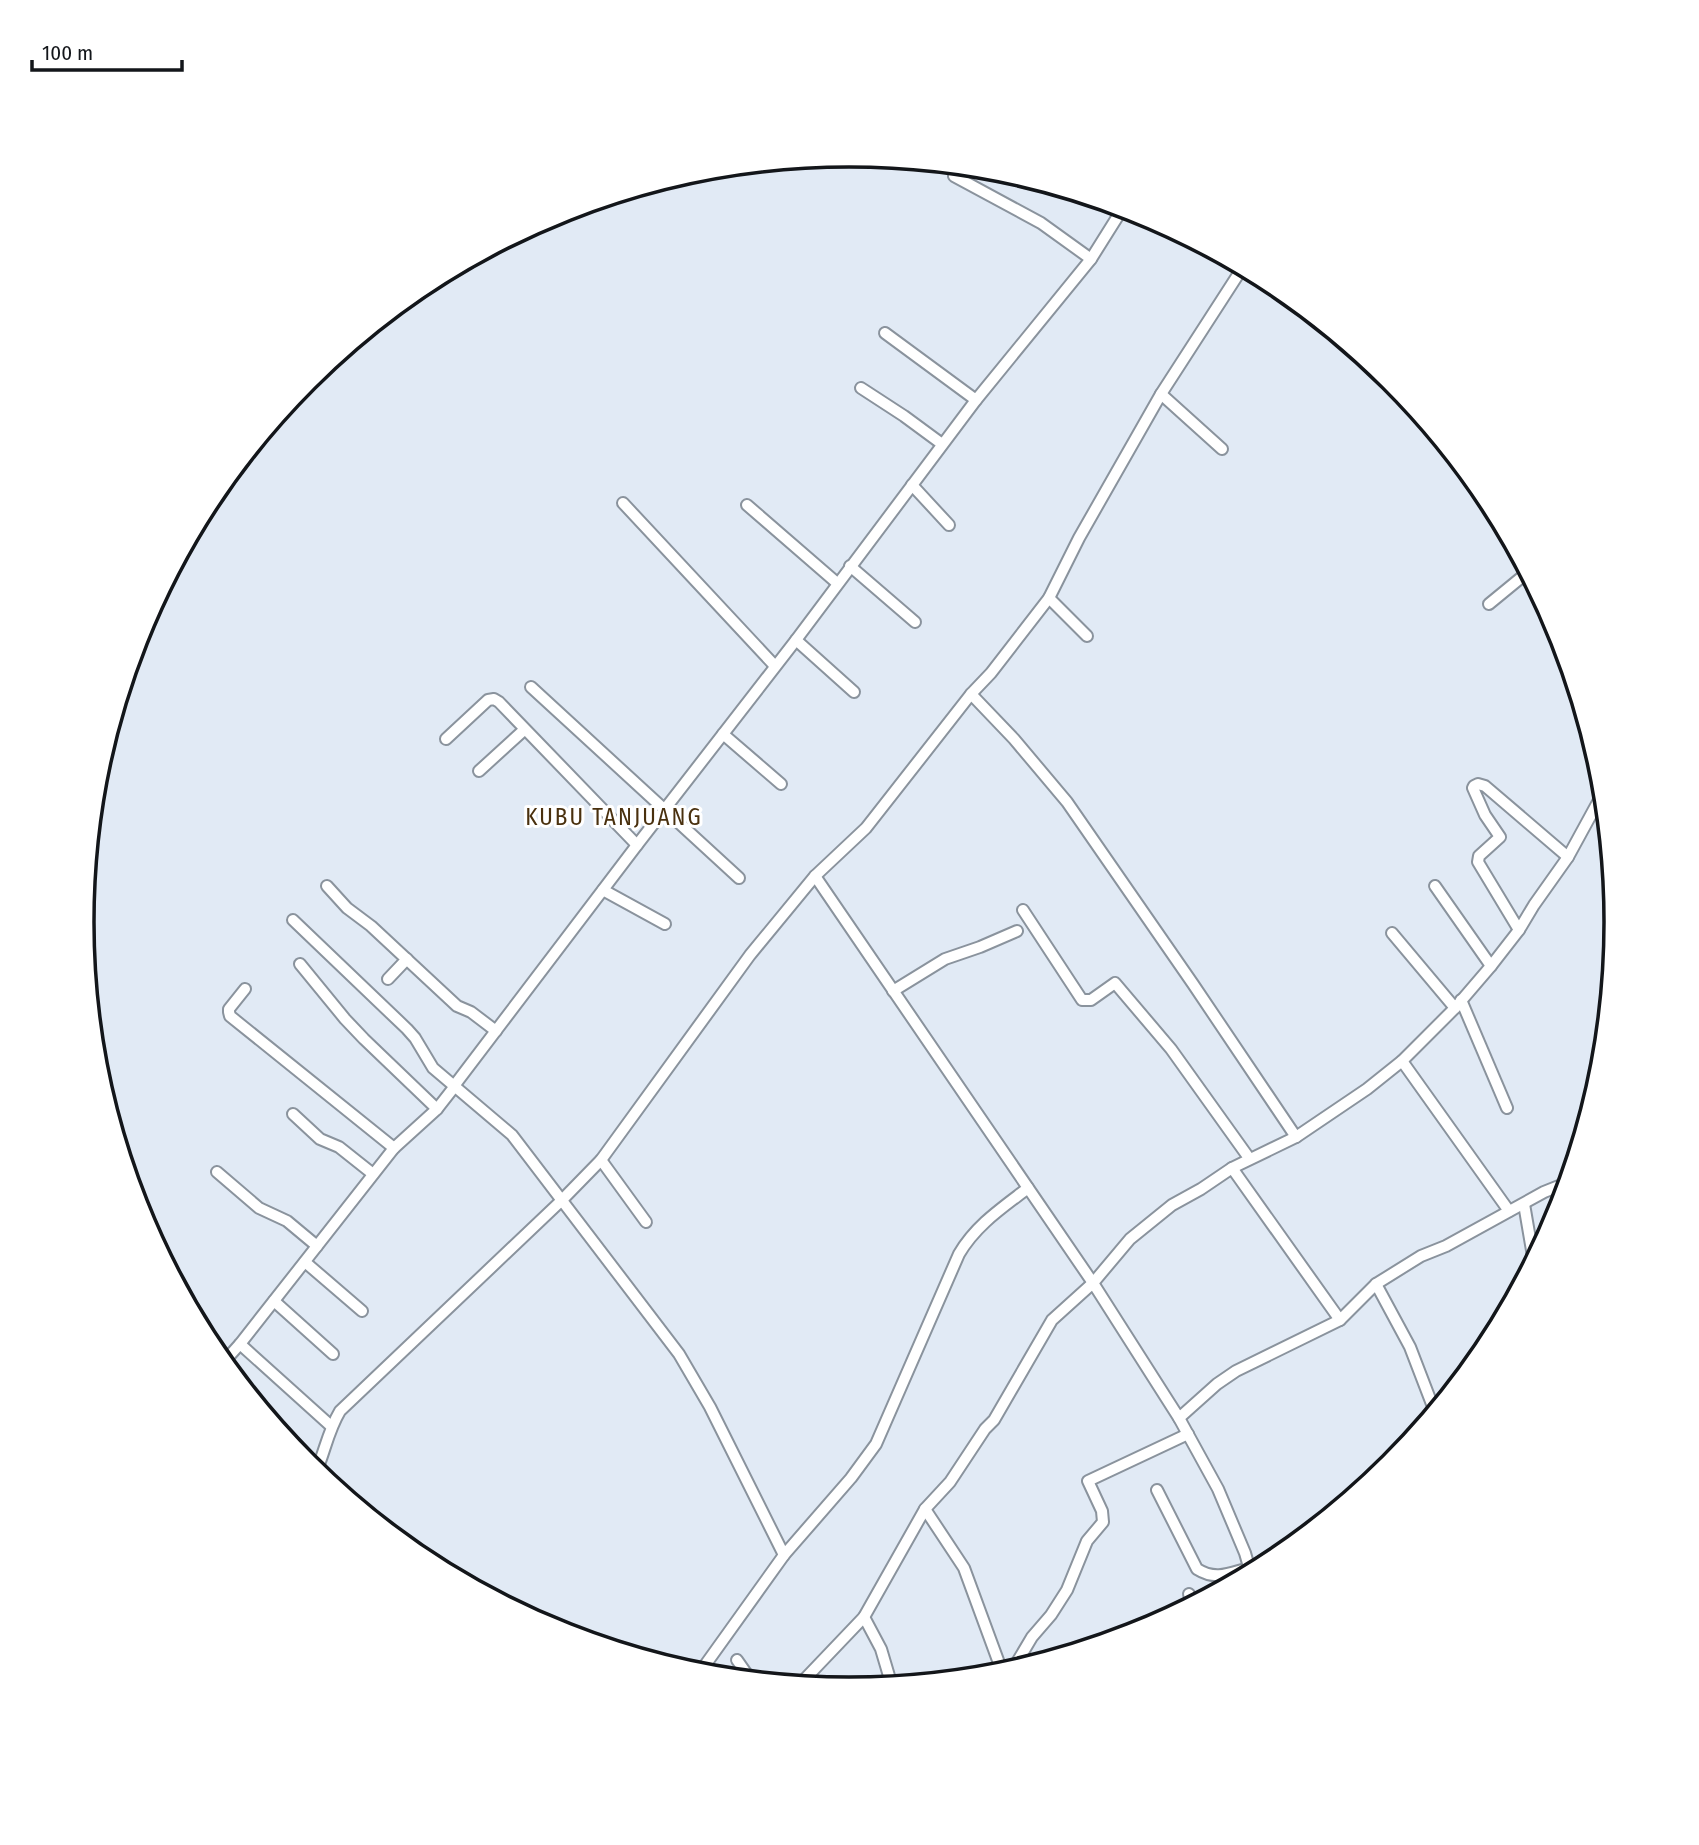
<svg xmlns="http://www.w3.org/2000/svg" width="1699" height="1845" font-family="'Fira Sans Condensed',sans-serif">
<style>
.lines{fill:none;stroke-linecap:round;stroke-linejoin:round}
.minor-casing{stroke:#8a939d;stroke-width:14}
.minor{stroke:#fff;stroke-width:10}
.labels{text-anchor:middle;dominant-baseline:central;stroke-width:6;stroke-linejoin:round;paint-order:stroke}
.quarter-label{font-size:23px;letter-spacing:2px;fill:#49300e;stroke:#fff}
.rim{fill:none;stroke:#13161a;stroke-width:3.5}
</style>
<rect width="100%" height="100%" fill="#e1eaf5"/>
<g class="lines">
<g class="minor-casing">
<g id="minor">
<polyline points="954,176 1041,223 1091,259"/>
<polyline points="885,333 976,400"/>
<polyline points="861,388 904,416 942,444"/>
<polyline points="1161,394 1222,449"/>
<polyline points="912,485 949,525"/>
<polyline points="623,503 775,666"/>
<polyline points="747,505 837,583"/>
<polyline points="850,566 915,622"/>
<polyline points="1049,598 1087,636"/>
<polyline points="1489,604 1528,572"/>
<polyline points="796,640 854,692"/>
<polyline points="531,687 739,878"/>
<polyline points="971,694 1014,739 1067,802 1193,984 1296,1137"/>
<polyline points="723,734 781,784"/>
<polyline points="446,739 488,700 494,699 499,702 637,845"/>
<polyline points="479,771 524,730"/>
<polyline points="815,876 1093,1283 1179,1418 1218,1489 1245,1553 1251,1574"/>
<polyline points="327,886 347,908 371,926 457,1006 471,1012 496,1031"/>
<polyline points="1435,886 1491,966"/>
<polyline points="603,890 665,924"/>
<polyline points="1023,910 1082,1000 1091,1000 1115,983 1171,1049 1249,1158"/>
<polyline points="293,920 407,1029 415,1038 433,1068 512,1135 679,1354 710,1407 784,1555"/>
<polyline points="1519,930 1478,862 1479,856 1500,837 1485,815 1473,788 1474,786 1478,784 1485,786 1568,857"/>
<polyline points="1392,933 1455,1008"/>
<polyline points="300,964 345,1019 364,1039 437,1109"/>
<polyline points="388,979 407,959"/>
<polyline points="245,989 229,1009 229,1012 230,1016 394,1148"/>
<polyline points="893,991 945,959 980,947 1017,931"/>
<polyline points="1461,1000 1507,1108"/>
<polyline points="1402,1061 1509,1211"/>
<polyline points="293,1114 320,1139 339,1147 373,1174"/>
<polyline points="601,1160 646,1222"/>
<polyline points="1232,1168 1340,1320"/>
<polyline points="217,1172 259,1208 287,1221 317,1246"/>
<polyline points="1524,1204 1534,1262"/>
<polyline points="305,1262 362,1311"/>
<polyline points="1376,1284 1410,1347 1435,1412"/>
<polyline points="274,1301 333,1354"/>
<polyline points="240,1344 331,1426"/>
<polyline points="223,1363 240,1344 394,1148 437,1109 455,1086 457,1082 637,845 796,640 976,400 1091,259 1123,208"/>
<polyline points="1179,1418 1217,1384 1236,1371 1340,1320 1376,1284 1421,1256 1446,1246 1544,1192 1569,1182"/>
<path d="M316,1472C325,1451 328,1431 340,1411L561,1201L601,1160L750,955L815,876L866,828L971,694L991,673L1049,598L1079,538L1161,394L1243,267"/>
<path d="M1157,1490L1197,1569C1216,1581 1230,1573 1249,1568"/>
<polyline points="925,1509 964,1568 1003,1674"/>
<polyline points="1189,1594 1192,1605"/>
<polyline points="864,1617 881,1649 892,1686"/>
<polyline points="737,1660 751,1680"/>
<polyline points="1009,1672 1016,1664 1032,1637 1051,1615 1067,1590 1087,1541 1103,1522 1102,1511 1088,1481 1188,1434"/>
<path d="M698,1675L784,1555L851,1478L876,1444L959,1254C976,1225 1002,1208 1028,1188"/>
<polyline points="797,1685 802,1682 864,1617 925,1509 950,1482 985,1429 994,1420 1052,1320 1093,1283 1130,1239 1172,1205 1201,1189 1232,1168 1296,1137 1367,1089 1402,1061 1455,1008 1491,966 1519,930 1534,905 1568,857 1604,791"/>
</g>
</g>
<use href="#minor" class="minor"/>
</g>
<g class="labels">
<g class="quarter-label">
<text x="614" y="817">KUBU TANJUANG</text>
</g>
</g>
<path d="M0 0H1699V1845H0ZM94 922a755 755 0 1 1 1510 0a755 755 0 1 1-1510 0Z" fill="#fff" fill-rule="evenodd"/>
<path class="rim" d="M94 922a755 755 0 1 1 1510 0a755 755 0 1 1-1510 0Z"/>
<path d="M32 60v10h150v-10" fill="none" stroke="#13161a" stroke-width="3.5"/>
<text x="42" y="60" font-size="21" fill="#13161a" stroke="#ffffff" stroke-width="5" paint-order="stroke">100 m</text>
</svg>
